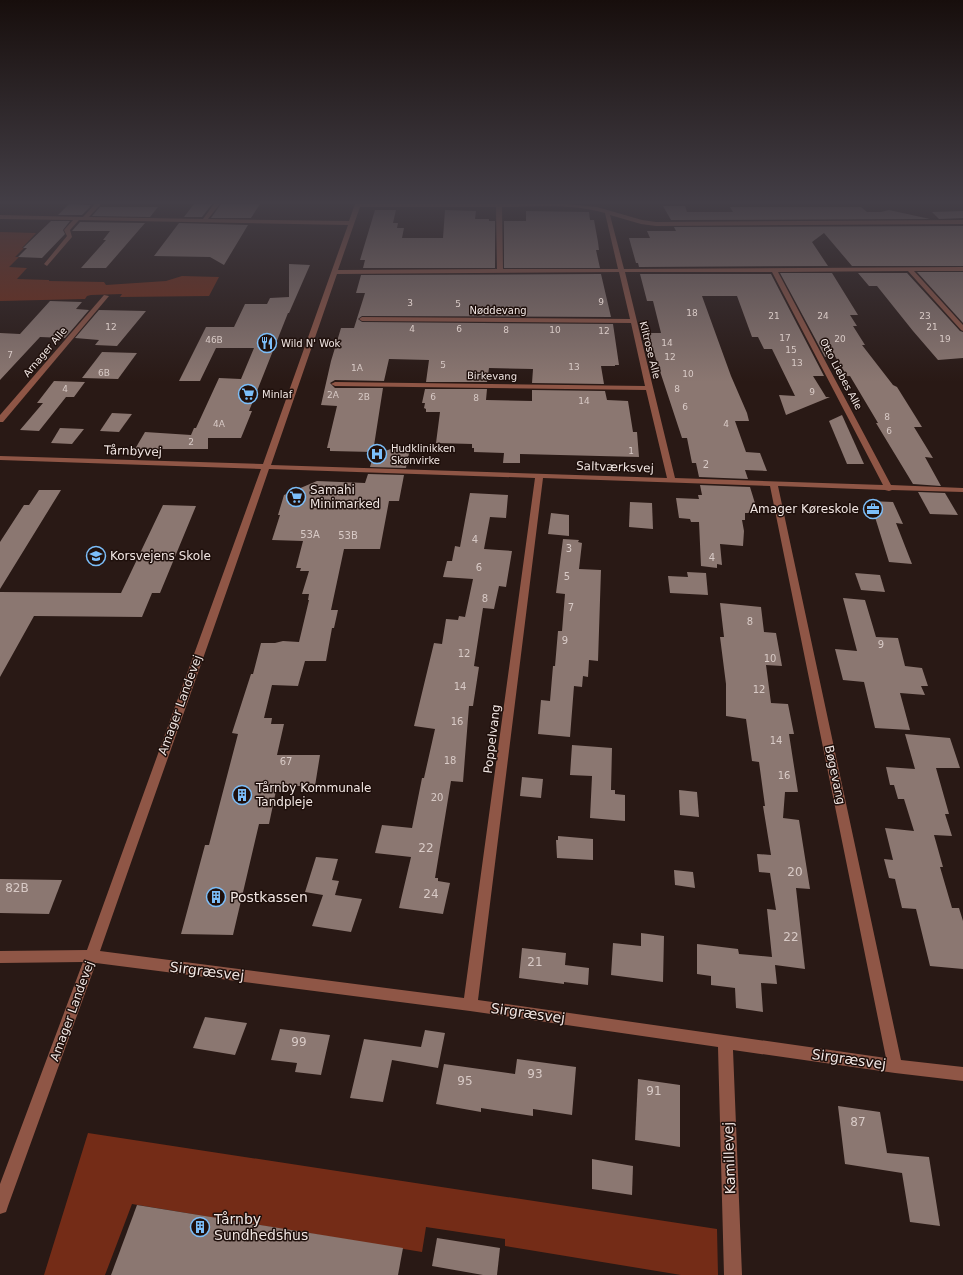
<svg xmlns="http://www.w3.org/2000/svg" width="963" height="1275" font-family="'DejaVu Sans',sans-serif">
<style>
.green{fill:#742c17}
.building{fill:#8b7771}
.lines{fill:none;stroke-linecap:round;stroke-linejoin:round}
.minor{fill:#8f5646;fill-rule:evenodd}
.labels{text-anchor:middle;dominant-baseline:central;stroke-width:3;stroke-linejoin:round;paint-order:stroke}
.far-number-label{font-size:9px;fill:#d8cac6}
.far-street-label{font-size:10px;fill:#f1e6e3;stroke:#1f100c}
.far-poi-label{font-size:10px;fill:#f1e6e3;stroke:#1f100c;text-anchor:start}
.number-label{font-size:10px;fill:#d8cac6}
.street-label{font-size:12px;fill:#f1e6e3;stroke:#1f100c}
.poi-label{font-size:12px;fill:#f1e6e3;stroke:#1f100c;text-anchor:start}
.near-number-label{font-size:12px;fill:#d8cac6}
.near-poi-label{font-size:14px;fill:#f1e6e3;stroke:#1f100c;text-anchor:start}
.near-street-label{font-size:14px;fill:#f1e6e3;stroke:#1f100c}
</style>
<rect width="100%" height="100%" fill="#291915"/>
<g class="green">
<polygon points="0,232 36,233 22,248 24,248 15,257 19,257 9,267 27,268 17,279 49,280 49,281 104,282 106,285 166,281 182,276 219,277 209,296 120,297 122,294 91,295 87,296 85,299 0,301"/>
<polygon points="88,1133 717,1229 718,1275 681,1275 505,1246 505,1239 426,1227 422,1252 132,1204 105,1275 44,1275"/>
</g>
<g class="building">
<polygon points="69,204 91,205 89,207 90,207 82,215 58,215"/>
<polygon points="194,204 212,204 202,217 184,217"/>
<polygon points="221,204 260,204 251,218 211,218"/>
<polygon points="663,206 685,206 687,212 733,212 730,207 861,207 867,212 881,212 889,210 930,219 671,220"/>
<polygon points="100,207 158,207 150,217 92,216"/>
<polygon points="375,210 396,210 393,223 398,223 397,228 404,228 402,238 443,238 445,210 476,211 475,219 489,219 489,221 495,221 495,268 363,268 365,260 360,260"/>
<polygon points="526,211 589,212 590,220 594,220 598,242 599,250 596,250 600,268 504,268 504,221 526,221"/>
<polygon points="963,211 963,218 939,219 932,212"/>
<polygon points="51,221 70,221 63,230 65,234 42,258 18,257 27,248 23,248"/>
<polygon points="80,222 145,223 106,268 81,268 106,240 103,240 110,231 72,231"/>
<polygon points="179,223 248,225 224,265 210,257 154,256"/>
<polygon points="963,226 963,266 852,266 824,233 812,242 828,266 639,267 638,263 636,263 629,238 650,238 647,231 676,231 674,227"/>
<polygon points="289,264 310,265 289,313 288,313 249,411 252,411 241,438 208,438 208,449 135,449 145,432 191,435 194,428 196,428 219,378 241,379 254,348 216,348 200,381 179,381 206,327 234,327 245,304 267,304 270,298 289,297"/>
<polygon points="917,272 963,272 963,323"/>
<polygon points="780,273 832,273 858,315 850,315 857,326 853,326 865,345 862,345 893,385 897,387 922,427 914,427 933,458 925,457 941,486 913,484 876,423 878,423 850,376 847,376 833,353 825,357"/>
<polygon points="858,273 907,273 960,331 963,332 963,358 938,360 913,331 877,286 869,286"/>
<polygon points="601,274 611,317 362,316 358,319 362,322 613,324 619,365 615,365 615,366 601,366 604,384 532,383 533,369 489,368 487,382 426,382 429,360 389,359 384,381 335,380 330,383 335,388 383,388 373,452 330,451 330,448 327,448 337,406 321,405 331,361 341,328 354,328 365,293 356,293 361,275"/>
<polygon points="640,274 771,274 824,376 813,376 826,397 830,397 786,415 779,395 795,396 772,349 764,349 758,337 752,337 737,296 702,296 731,376 747,413 749,421 735,421 746,452 760,453 767,471 745,470 748,479 699,477 696,463 692,463 687,438 682,438 651,344 649,333 661,333 653,301 647,301"/>
<polygon points="50,301 82,302 76,309 89,310 65,338 40,337 0,380 0,333 20,334"/>
<polygon points="99,310 146,311 117,346 95,345 99,340 75,338"/>
<polygon points="102,352 137,353 118,379 82,378"/>
<polygon points="54,381 85,382 74,397 66,397 39,431 20,430 43,403 37,403"/>
<polygon points="425,389 487,389 486,400 532,401 532,390 605,391 607,400 628,401 633,432 637,432 639,457 520,454 520,463 503,463 504,453 474,452 474,448 472,448 472,444 436,443 440,412 426,412 426,409 424,408 425,403 422,403"/>
<polygon points="112,413 132,414 119,432 100,431"/>
<polygon points="842,415 864,464 847,464 829,421"/>
<polygon points="60,428 84,429 72,444 51,443"/>
<polygon points="393,448 410,448 406,468 370,467 373,456"/>
<polygon points="368,474 404,475 399,501 389,501 380,549 344,549 331,610 338,610 334,628 332,628 326,661 305,661 298,686 272,685 264,718 272,718 271,724 284,724 277,755 320,755 315,786 277,786 269,824 259,824 233,935 181,934 205,845 209,845 238,734 232,733 251,674 253,674 261,643 275,643 283,641 299,642 309,600 308,600 309,594 302,594 309,571 300,571 301,568 296,568 303,541 272,540 280,515 278,515 284,495 317,481 365,483"/>
<polygon points="700,485 750,487 758,513 745,513 745,520 742,520 744,531 743,546 720,544 722,565 717,564 717,568 701,566 699,522 691,522 690,519 679,518 676,498 699,499 698,495 702,495"/>
<polygon points="39,490 61,490 0,589 0,542 24,505 29,505"/>
<polygon points="918,492 945,493 958,515 930,514"/>
<polygon points="470,493 508,495 506,518 490,517 484,549 512,551 506,587 499,586 494,609 483,608 474,666 479,667 473,706 469,706 463,782 451,781 435,878 438,878 438,881 450,883 443,914 399,908 411,857 375,853 382,825 412,828 422,778 424,778 435,729 414,726 434,643 442,644 446,619 458,620 459,616 465,617 473,579 443,577 447,561 452,561 455,546 460,547"/>
<polygon points="870,501 893,502 903,524 896,523 912,564 889,562"/>
<polygon points="630,502 652,503 653,529 629,527"/>
<polygon points="163,505 196,506 160,593 152,593 142,617 34,616 0,677 0,592 121,593"/>
<polygon points="551,513 569,515 569,536 548,534"/>
<polygon points="563,539 579,540 578,542 582,543 579,569 601,570 598,661 589,660 588,677 583,676 582,687 574,686 570,737 538,734 541,700 550,701 553,666 555,666 558,631 562,631 565,594 556,593"/>
<polygon points="687,572 706,573 708,595 670,593 668,576 688,577"/>
<polygon points="855,573 880,575 885,592 861,590"/>
<polygon points="843,598 865,600 876,637 898,638 905,666 922,668 928,686 921,686 925,695 900,693 910,730 875,728 864,682 843,680 835,649 857,651"/>
<polygon points="720,603 761,607 764,632 776,633 782,666 766,665 771,703 788,704 794,734 789,734 798,792 785,792 783,818 799,820 810,889 796,888 805,969 775,965 777,984 761,983 763,1012 736,1008 735,988 711,985 711,976 697,974 697,944 738,949 739,954 772,957 767,909 776,910 770,873 759,872 757,854 771,855 763,806 765,806 759,762 752,761 746,719 726,716 726,684 720,637 724,637"/>
<polygon points="905,734 950,738 960,768 936,768 949,814 945,814 952,836 934,835 943,867 940,867 952,908 959,908 963,921 963,969 930,966 916,909 902,908 895,879 889,878 884,859 893,860 885,828 914,831 904,799 898,799 894,785 890,785 886,767 915,769"/>
<polygon points="572,745 612,748 611,790 615,790 615,794 625,795 625,821 590,818 592,776 570,775"/>
<polygon points="522,777 543,779 541,798 520,796"/>
<polygon points="679,790 697,792 699,817 680,815"/>
<polygon points="558,836 593,839 593,860 557,858 556,840 558,840"/>
<polygon points="316,857 338,859 332,880 339,881 335,895 362,899 351,932 312,926 323,895 305,892"/>
<polygon points="674,870 693,872 695,888 675,885"/>
<polygon points="0,879 62,880 49,914 0,913"/>
<polygon points="641,933 664,936 663,982 611,975 613,943 641,946"/>
<polygon points="522,948 566,953 565,965 589,968 588,985 564,982 564,984 519,978"/>
<polygon points="205,1017 247,1023 235,1055 193,1048"/>
<polygon points="280,1029 330,1035 321,1075 295,1072 297,1063 271,1060"/>
<polygon points="425,1030 445,1033 438,1068 392,1060 383,1102 350,1098 364,1039 421,1047"/>
<polygon points="517,1059 576,1067 572,1115 533,1109 533,1116 481,1108 481,1112 436,1104 444,1064 515,1074"/>
<polygon points="638,1079 680,1085 680,1147 635,1140"/>
<polygon points="838,1106 880,1112 887,1153 929,1157 940,1226 910,1222 902,1173 845,1164"/>
<polygon points="592,1159 633,1166 632,1195 592,1189"/>
<polygon points="137,1205 403,1248 398,1275 111,1275"/>
<polygon points="437,1238 500,1248 497,1275 483,1275 432,1266"/>
</g>
<g class="lines">
<g class="minor">
<path d="M95,204H101L89,217L203,219L214,204H220L208,219L349,221L355,204H565L597,207L642,220L656,222L963,220V224L656,226L641,224L610,215L624,269L963,267V271H914L963,325V331L961,330L908,271L778,272L891,485L963,488V492L892,490L889,491L885,490L778,486L901,1060L963,1067V1081L895,1073L733,1050L742,1275H724L718,1047L470,1011L96,963L8,1206L6,1212L0,1214V1184L83,962L0,963V951L87,950L261,469L0,460V456L263,464L348,225L79,220L70,230L72,237L47,266L44,264L67,236L64,230L73,220L0,219V215L83,217ZM360,207H496L497,269L338,270ZM502,207C535,207 572,203 605,213L618,269H503ZM619,272L630,319L362,317L359,319L362,321L631,323L645,386L335,382L331,384L335,386L646,390L667,478L271,465L337,274ZM625,272H772L883,485L675,478ZM269,469L535,478L464,998L100,951C156,790 214,630 269,469ZM543,478L770,486L886,1058L478,1000Z"/>
<polygon points="104,295 109,296 3,422 0,422 0,415"/>
</g>
</g>
<linearGradient id="sky" x2="0" y2="1"><stop stop-color="#170e0c"/><stop offset="0.53" stop-color="#433e46"/><stop offset="1" stop-color="#433e46" stop-opacity="0"/></linearGradient>
<rect width="963" height="382" fill="url(#sky)"/>
<defs>
<g id="restaurant-ring" transform="scale(1)"><circle r="9.5" fill="#1f100c" stroke="#7cbef9" stroke-width="1.5"/><path d="M-5-6h1v4h1v-4h1v4h1v-4h1v5L-1.5 .5V6h-2V.5L-5-1ZM5-6V6H3V1.5H1.5Q1.5-4 5-6Z" fill="#7cbef9"/></g>
<g id="supermarket-ring" transform="scale(1)"><circle r="9.5" fill="#1f100c" stroke="#7cbef9" stroke-width="1.5"/><path d="M-6-5.5h2.5l.6 2H6L4.5 2H-2.5L-4.4-4H-6ZM-1.5 3.2a1.3 1.3 0 1 0 .1 0ZM3 3.2a1.3 1.3 0 1 0 .1 0Z" fill="#7cbef9"/></g>
<g id="hospital-ring" transform="scale(1)"><circle r="9.5" fill="#1f100c" stroke="#7cbef9" stroke-width="1.5"/><path d="M-5-5h3v3.5h4V-5h3V5h-3V1.5h-4V5h-3Z" fill="#7cbef9"/></g>
<g id="office-ring" transform="scale(1)"><circle r="9.5" fill="#1f100c" stroke="#7cbef9" stroke-width="1.5"/><path d="M-6-3h4V-5.5h4V-3h4V5H-6ZM-1-4.5V-3h2v-1.5ZM-6 0V1H6V0Z" fill="#7cbef9"/></g>
<g id="school-ring" transform="scale(1)"><circle r="9.5" fill="#1f100c" stroke="#7cbef9" stroke-width="1.5"/><path d="M0-5L7-2L0 1L-7-2ZM-4 1L0 2.5L4 1V4Q0 6-4 4Z" fill="#7cbef9"/></g>
<g id="building-ring" transform="scale(1)"><circle r="9.5" fill="#1f100c" stroke="#7cbef9" stroke-width="1.5"/><path d="M-4-6H4V6H1V3H-1V6H-4ZM-2.5-4.3h1.7v1.8h-1.7ZM.8-4.3h1.7v1.8H.8ZM-2.5-1h1.7V.8h-1.7ZM.8-1h1.7V.8H.8Z" fill="#7cbef9"/></g>
</defs>
<g fill-rule="evenodd">
<use href="#restaurant-ring" x="267" y="343"/>
<use href="#supermarket-ring" x="248" y="394"/>
<use href="#hospital-ring" x="377" y="454"/>
<use href="#supermarket-ring" x="296" y="497"/>
<use href="#office-ring" x="873" y="509"/>
<use href="#school-ring" x="96" y="556"/>
<use href="#building-ring" x="242" y="795"/>
<use href="#building-ring" x="216" y="897"/>
<use href="#building-ring" x="200" y="1227"/>
</g>
<g class="labels">
<g class="far-number-label">
<text x="601" y="302">9</text>
<text x="410" y="303">3</text>
<text x="458" y="304">5</text>
<text x="692" y="313">18</text>
<text x="774" y="316">21</text>
<text x="823" y="316">24</text>
<text x="925" y="316">23</text>
<text x="111" y="327">12</text>
<text x="932" y="327">21</text>
<text x="412" y="329">4</text>
<text x="459" y="329">6</text>
<text x="506" y="330">8</text>
<text x="555" y="330">10</text>
<text x="604" y="331">12</text>
<text x="785" y="338">17</text>
<text x="840" y="339">20</text>
<text x="945" y="339">19</text>
<text x="214" y="340">46B</text>
<text x="667" y="343">14</text>
<text x="791" y="350">15</text>
<text x="10" y="355">7</text>
<text x="670" y="357">12</text>
<text x="797" y="363">13</text>
<text x="443" y="365">5</text>
<text x="574" y="367">13</text>
<text x="357" y="368">1A</text>
<text x="104" y="373">6B</text>
<text x="688" y="374">10</text>
<text x="65" y="389">4</text>
<text x="677" y="389">8</text>
<text x="812" y="392">9</text>
<text x="333" y="395">2A</text>
<text x="364" y="397">2B</text>
<text x="433" y="397">6</text>
<text x="476" y="398">8</text>
<text x="584" y="401">14</text>
<text x="685" y="407">6</text>
<text x="887" y="417">8</text>
<text x="219" y="424">4A</text>
<text x="726" y="424">4</text>
<text x="889" y="431">6</text>
<text x="191" y="442">2</text>
<text x="631" y="451">1</text>
</g>
<g class="far-street-label">
<text x="498" y="310">Nøddevang</text>
<text transform="translate(650 350) rotate(76)">Klitrose Alle</text>
<text transform="translate(45 352) rotate(-50)">Arnager Alle</text>
<text transform="translate(841 374) rotate(62)">Otto Liebes Alle</text>
<text transform="translate(492 376) rotate(1)">Birkevang</text>
</g>
<g class="far-poi-label">
<text x="281" y="343">Wild N' Wok</text>
<text x="262" y="394">Minlaf</text>
<text x="391" y="448">Hudklinikken<tspan x="391" dy="12">Skønvirke</tspan></text>
</g>
<g class="number-label">
<text x="706" y="464">2</text>
<text x="310" y="534">53A</text>
<text x="348" y="535">53B</text>
<text x="475" y="539">4</text>
<text x="569" y="548">3</text>
<text x="712" y="557">4</text>
<text x="479" y="567">6</text>
<text x="567" y="576">5</text>
<text x="485" y="598">8</text>
<text x="571" y="607">7</text>
<text x="750" y="621">8</text>
<text x="565" y="640">9</text>
<text x="881" y="644">9</text>
<text x="464" y="653">12</text>
<text x="770" y="658">10</text>
<text x="460" y="686">14</text>
<text x="759" y="689">12</text>
<text x="457" y="721">16</text>
<text x="776" y="740">14</text>
<text x="450" y="760">18</text>
<text x="286" y="761">67</text>
<text x="784" y="775">16</text>
<text x="437" y="797">20</text>
</g>
<g class="street-label">
<text transform="translate(133 451) rotate(2)">Tårnbyvej</text>
<text transform="translate(615 467) rotate(2)">Saltværksvej</text>
<text transform="translate(180 705) rotate(-70)">Amager Landevej</text>
<text transform="translate(492 739) rotate(-83)">Poppelvang</text>
<text transform="translate(835 775) rotate(78)">Bøgevang</text>
<text transform="translate(72 1011) rotate(-70)">Amager Landevej</text>
</g>
<g class="poi-label">
<text x="310" y="490">Samahi<tspan x="310" dy="14">Minimarked</tspan></text>
<text x="859" y="509" text-anchor="end">Amager Køreskole</text>
<text x="110" y="556">Korsvejens Skole</text>
<text x="256" y="788">Tårnby Kommunale<tspan x="256" dy="14">Tandpleje</tspan></text>
</g>
<g class="near-number-label">
<text x="426" y="848">22</text>
<text x="795" y="872">20</text>
<text x="17" y="888">82B</text>
<text x="431" y="894">24</text>
<text x="791" y="937">22</text>
<text x="535" y="962">21</text>
<text x="299" y="1042">99</text>
<text x="535" y="1074">93</text>
<text x="465" y="1081">95</text>
<text x="654" y="1091">91</text>
<text x="858" y="1122">87</text>
</g>
<g class="near-poi-label">
<text x="230" y="897">Postkassen</text>
<text x="214" y="1219">Tårnby<tspan x="214" dy="16">Sundhedshus</tspan></text>
</g>
<g class="near-street-label">
<text transform="translate(207 971) rotate(7)">Sirgræsvej</text>
<text transform="translate(528 1013) rotate(8)">Sirgræsvej</text>
<text transform="translate(849 1059) rotate(8)">Sirgræsvej</text>
<text transform="translate(729 1158) rotate(-92)">Kamillevej</text>
</g>
</g>
</svg>
